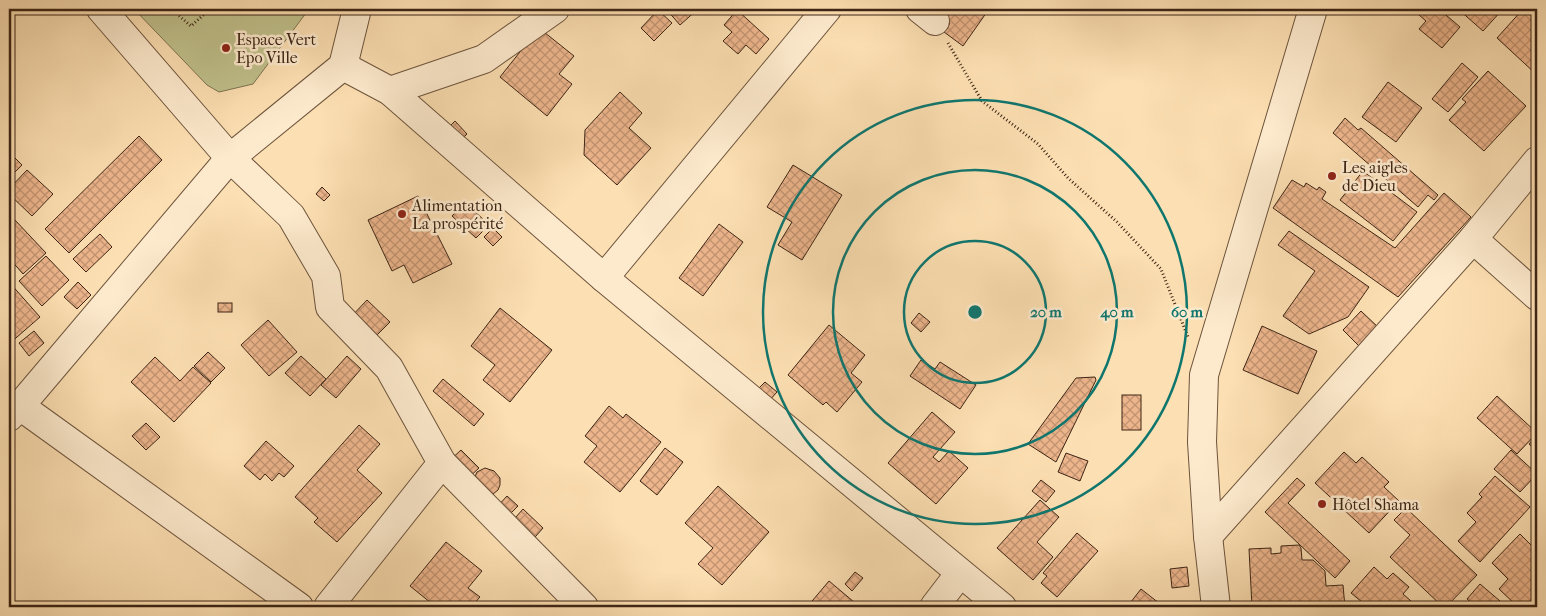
<svg xmlns="http://www.w3.org/2000/svg" width="1546" height="616" font-family="'IM FELL French Canon',serif">
<style>
.park{fill:#c0c18c;stroke:#7e7350}
.building{fill:url(#building-cross-hatch);stroke:#3d2515}
.lines{fill:none;stroke-linecap:round;stroke-linejoin:round}
.minor-casing{stroke:#6d543c;stroke-width:30}
.path{stroke:#3d2515;stroke-width:3;stroke-dasharray:1 2.5;stroke-linecap:butt}
.minor{stroke:#fdeacd;stroke-width:28}
.ring{fill:none;stroke:#0f766e;stroke-width:2.5}
.poi-dot{fill:#8f2418;stroke:#fdeacd;stroke-width:2}
.labels{text-anchor:middle;dominant-baseline:central;stroke-width:5;stroke-linejoin:round;paint-order:stroke}
.poi-label{font-size:16px;fill:#3d2515;stroke:#fdeacd;text-anchor:start}
.centre{fill:#0f766e;stroke:#fdeacd;stroke-width:2.5}
.ring-label{font-size:15px;text-anchor:middle;font-weight:bold;fill:#0f766e;stroke:#fdeacd;stroke-width:5;stroke-linejoin:round;paint-order:stroke}
</style>
<defs>
<pattern id="building-cross-hatch" width="8" height="8" patternUnits="userSpaceOnUse" patternTransform="scale(1.25)"><rect width="8" height="8" fill="#edb58c"/><path d="M0 0l8 8M0 8l8-8" fill="none" stroke="#c19371"/></pattern>
</defs>
<rect width="100%" height="100%" fill="#fcdfb2"/>
<filter id="stains"><feTurbulence type="fractalNoise" baseFrequency=".004" numOctaves="4"/><feColorMatrix values="0 0 0 0 .2 0 0 0 0 .09 0 0 0 0 .02 0 0 0 .5 -.17"/></filter>
<radialGradient id="worn" r=".72"><stop offset=".6" stop-color="#630" stop-opacity="0"/><stop offset="1" stop-color="#630" stop-opacity=".3"/></radialGradient>
<polygon class="park" points="134,9 309,9 253,84 219,92 207,85"/>
<g class="building">
<polygon points="666,9 698,9 680,25"/>
<polygon points="935,9 989,9 963,46 944,32 950,23 933,11"/>
<polygon points="1412,9 1439,9 1460,27 1442,48 1419,29 1426,21"/>
<polygon points="1458,9 1503,9 1483,31"/>
<polygon points="1523,9 1535,9 1537,10 1537,75 1497,38"/>
<polygon points="658,10 672,23 654,41 641,28"/>
<polygon points="737,10 769,39 756,54 746,45 738,54 723,41 732,32 724,25"/>
<polygon points="539,28 574,56 559,74 572,84 547,116 500,77"/>
<polygon points="1462,63 1478,77 1448,112 1432,99"/>
<polygon points="1488,71 1526,106 1484,151 1449,120 1466,102 1462,99"/>
<polygon points="1388,82 1422,108 1396,142 1362,117"/>
<polygon points="620,92 642,113 629,128 651,148 617,185 584,155 585,130"/>
<polygon points="1345,118 1358,130 1361,128 1438,195 1434,200 1428,195 1418,207 1333,133"/>
<polygon points="455,121 467,134 457,144 445,131"/>
<polygon points="139,136 162,160 69,253 45,229"/>
<polygon points="9,152 22,165 9,178"/>
<polygon points="793,165 842,195 802,260 778,245 792,222 767,207"/>
<polygon points="27,170 53,194 32,216 9,194 9,189"/>
<polygon points="1363,171 1417,212 1393,241 1340,200"/>
<polygon points="1292,180 1304,187 1306,183 1317,190 1319,187 1326,192 1322,199 1395,248 1444,193 1471,217 1398,297 1273,208"/>
<polygon points="322,187 330,195 324,201 316,194"/>
<polygon points="418,196 452,264 413,283 404,265 392,271 368,220"/>
<polygon points="465,202 489,225 476,238 452,216"/>
<polygon points="14,219 46,253 23,274 9,258 9,223"/>
<polygon points="719,224 743,242 703,296 679,278"/>
<polygon points="493,228 502,237 493,246 484,237"/>
<polygon points="1289,231 1369,287 1348,317 1309,334 1283,316 1315,271 1278,245"/>
<polygon points="100,234 112,247 86,272 73,259"/>
<polygon points="46,256 69,280 42,306 19,281"/>
<polygon points="9,282 40,317 9,344"/>
<polygon points="78,282 91,295 77,309 64,297"/>
<polygon points="367,300 390,322 377,335 369,327 363,332 349,319"/>
<rect x="218" y="303" width="14" height="9"/>
<polygon points="500,308 552,350 510,402 483,380 495,365 471,346"/>
<polygon points="1361,311 1380,329 1361,348 1343,330"/>
<polygon points="919,313 930,322 921,332 911,323"/>
<polygon points="268,320 297,352 269,376 241,345"/>
<polygon points="829,325 865,355 851,373 862,382 837,412 826,402 823,405 788,375"/>
<polygon points="1262,326 1317,351 1298,394 1243,370"/>
<polygon points="34,331 44,343 29,356 19,343"/>
<polygon points="208,352 225,368 211,382 194,366"/>
<polygon points="301,356 326,379 310,396 285,373"/>
<polygon points="347,356 361,369 336,398 321,385"/>
<polygon points="155,357 180,381 193,367 211,383 174,422 131,382"/>
<polygon points="921,360 935,369 940,362 976,385 960,409 910,376"/>
<polygon points="1095,377 1096,380 1056,462 1028,444 1076,378"/>
<polygon points="443,379 484,414 474,426 433,391"/>
<polygon points="765,382 777,392 768,402 756,391"/>
<rect x="1122" y="395" width="19" height="35"/>
<polygon points="1497,396 1537,433 1517,454 1477,418"/>
<polygon points="609,406 623,418 626,414 661,442 620,492 584,462 597,446 585,436"/>
<polygon points="932,412 955,432 933,457 939,462 949,451 968,468 936,504 888,463"/>
<polygon points="146,423 160,437 146,450 132,436"/>
<polygon points="359,425 380,444 357,470 382,493 337,542 314,522 318,518 295,497"/>
<polygon points="1537,435 1537,451 1529,444"/>
<polygon points="266,441 294,466 284,477 279,473 272,481 265,474 260,480 244,466"/>
<polygon points="665,448 683,462 657,495 640,481"/>
<polygon points="461,450 479,468 465,481 447,463"/>
<polygon points="1511,450 1537,474 1520,492 1494,469"/>
<polygon points="1344,452 1356,463 1362,457 1389,482 1384,487 1399,501 1369,533 1315,483"/>
<polygon points="1066,453 1088,461 1080,481 1058,472"/>
<polygon points="485,468 494,471 500,478 500,485 498,490 493,494 488,496 473,481 477,472"/>
<polygon points="1495,476 1530,507 1480,562 1458,541 1476,522 1467,513 1482,497 1479,494"/>
<polygon points="1297,478 1305,485 1288,503 1350,561 1335,578 1265,512"/>
<polygon points="1041,480 1055,491 1046,502 1032,491"/>
<polygon points="718,486 769,532 722,585 698,564 713,548 685,523"/>
<polygon points="507,496 518,506 506,518 496,508"/>
<polygon points="1040,500 1059,517 1037,542 1053,557 1033,580 997,548"/>
<polygon points="1406,508 1477,575 1446,607 1443,607 1390,557 1410,535 1394,520"/>
<polygon points="523,509 543,528 529,544 509,525"/>
<polygon points="1077,533 1098,551 1057,597 1041,583 1047,576 1043,573"/>
<polygon points="1520,534 1537,551 1537,595 1526,607 1518,607 1499,589 1508,579 1492,563"/>
<polygon points="446,542 482,571 468,588 480,597 471,607 436,607 410,586"/>
<polygon points="1299,545 1301,548 1302,560 1313,560 1325,571 1326,586 1343,585 1345,607 1252,607 1249,549 1271,548 1271,554 1281,553 1281,546"/>
<polygon points="1187,567 1189,586 1172,588 1170,569"/>
<polygon points="1374,567 1387,579 1393,573 1409,587 1403,594 1411,601 1405,607 1368,607 1351,593"/>
<polygon points="855,572 863,578 852,591 845,584"/>
<polygon points="829,581 860,607 807,607"/>
<polygon points="1480,584 1500,601 1495,607 1476,607 1467,599"/>
<polygon points="1141,589 1164,607 1127,607"/>
</g>
<g class="lines">
<g class="minor-casing">
<g id="minor">
<polyline points="101,9 230,158 291,216 326,276 330,307 389,368 442,463 328,607"/>
<polyline points="920,9 935,21"/>
<polyline points="343,66 390,91 604,278 1002,607"/>
<polyline points="390,91 484,59 555,9"/>
<polyline points="1473,239 1537,296"/>
<polyline points="604,278 827,9"/>
<polyline points="20,406 299,607"/>
<polyline points="9,417 20,406 230,158 343,66 357,9"/>
<polyline points="442,463 584,607"/>
<polyline points="1208,536 1473,239 1537,161"/>
<polyline points="934,607 960,573"/>
<polyline points="1216,607 1208,536 1202,442 1204,375 1313,9"/>
</g>
</g>
<g class="path">
<polyline points="171,9 191,26 210,9"/>
<polyline points="948,43 982,101 1038,144 1068,178 1117,222 1161,269 1188,337"/>
</g>
<use href="#minor" class="minor"/>
</g>
<g class="ring">
<circle cx="975" cy="312" r="71"/>
<circle cx="975" cy="312" r="142"/>
<circle cx="975" cy="312" r="212"/>
</g>
<g class="poi-dot">
<circle cx="226" cy="48" r="5"/>
<circle cx="1332" cy="176" r="5"/>
<circle cx="402" cy="214" r="5"/>
<circle cx="1322" cy="504" r="5"/>
</g>
<g class="labels">
<g class="poi-label">
<text x="236" y="39">Espace Vert<tspan x="236" dy="18">Epo Ville</tspan></text>
<text x="1342" y="167">Les aigles<tspan x="1342" dy="18">de Dieu</tspan></text>
<text x="412" y="205">Alimentation<tspan x="412" dy="18">La prospérité</tspan></text>
<text x="1332" y="504">Hôtel Shama</text>
</g>
</g>
<circle cx="975" cy="312" r="8" class="centre"/>
<g class="ring-label">
<text x="1046" y="317">20 m</text>
<text x="1117" y="317">40 m</text>
<text x="1187" y="317">60 m</text>
</g>
<rect width="1546" height="616" fill="none" stroke="#fcdfb2" stroke-width="30"/>
<rect x="10" y="10" width="1526" height="596" fill="none" stroke="#3d2515" stroke-width="2.5"/>
<rect x="15" y="15" width="1516" height="586" fill="none" stroke="#3d2515"/>
<rect width="100%" height="100%" filter="url(#stains)"/>
<rect width="100%" height="100%" fill="url(#worn)"/>
</svg>
